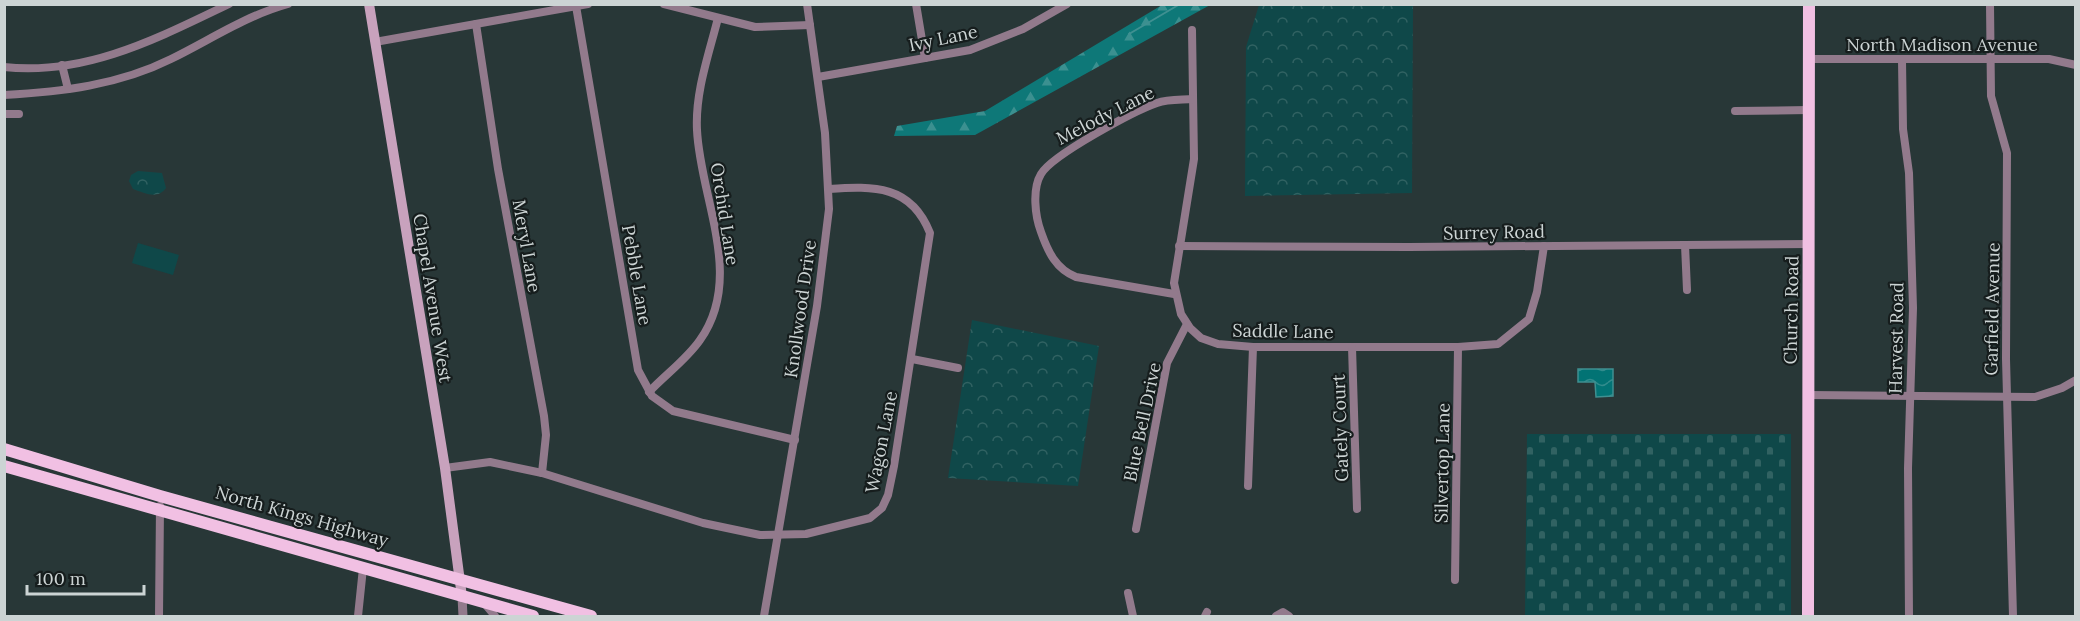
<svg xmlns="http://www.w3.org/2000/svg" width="2080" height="621" font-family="Lora,serif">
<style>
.grass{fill:#0f4849}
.forest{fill:url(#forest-firs)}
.cemetery{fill:url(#cemetery-stones)}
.park{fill:url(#park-crowns)}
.water{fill:url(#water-waves);stroke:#3f9091;stroke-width:1.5}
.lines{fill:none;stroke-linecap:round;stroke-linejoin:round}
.stream{stroke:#3f9091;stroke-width:2}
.minor{stroke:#927a8c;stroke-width:8}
.tertiary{stroke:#927a8c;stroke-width:9}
.secondary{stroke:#c8a2bd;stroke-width:10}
.primary{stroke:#f1c0e3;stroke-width:12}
.labels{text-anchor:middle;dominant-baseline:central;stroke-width:4.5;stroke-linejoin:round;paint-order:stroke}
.street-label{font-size:18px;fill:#ccd4d4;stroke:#161d1d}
</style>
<defs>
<pattern id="forest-firs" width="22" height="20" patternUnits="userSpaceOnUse" patternTransform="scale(1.5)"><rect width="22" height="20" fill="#0e7878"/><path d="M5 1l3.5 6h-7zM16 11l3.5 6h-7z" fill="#3b9090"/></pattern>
<pattern id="cemetery-stones" width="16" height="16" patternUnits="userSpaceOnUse" patternTransform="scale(1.5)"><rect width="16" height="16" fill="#0f4849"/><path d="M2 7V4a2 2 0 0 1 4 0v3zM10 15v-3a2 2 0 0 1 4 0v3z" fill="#316262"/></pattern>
<pattern id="park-crowns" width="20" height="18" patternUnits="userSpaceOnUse" patternTransform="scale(1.5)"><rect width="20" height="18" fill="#0f4849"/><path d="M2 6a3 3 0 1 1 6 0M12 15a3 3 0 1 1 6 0" fill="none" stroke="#316262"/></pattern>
<pattern id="water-waves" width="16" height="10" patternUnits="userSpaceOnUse" patternTransform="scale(1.5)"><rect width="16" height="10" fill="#027374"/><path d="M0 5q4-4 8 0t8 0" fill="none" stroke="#328c8d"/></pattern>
</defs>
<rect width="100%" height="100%" fill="#283737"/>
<polygon class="grass" points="138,243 179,255 173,275 132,263"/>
<polygon class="forest" points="1162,5 1210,5 975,135 894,136 897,126 985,111"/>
<polygon class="cemetery" points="1527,434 1791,434 1791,616 1525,616"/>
<g class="park">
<polygon points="1259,5 1413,5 1412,193 1245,196 1246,47"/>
<path d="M138,171L162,173L166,188C157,200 145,193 133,189L129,181L131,175Z"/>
<polygon points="972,320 1099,346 1078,486 948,478"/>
</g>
<polygon class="water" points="1578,369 1613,369 1613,396 1596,397 1595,382 1578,382"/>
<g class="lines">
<polyline class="stream" points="1129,34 1180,4"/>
<g class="minor">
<polyline points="664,4 755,27 810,25"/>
<polyline points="916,4 925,58"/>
<polyline points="1990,4 1991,96 2007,153 2006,359 2013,616"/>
<polyline points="576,6 638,370 652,396 673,411 795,440"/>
<polyline points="476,24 498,169 544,416 546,435 542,473"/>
<polyline points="1192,30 1194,159 1174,283 1181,314 1190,328 1201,338 1218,344 1253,347 1458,347 1498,344 1529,319 1537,292 1544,246"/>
<polyline points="375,42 588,4"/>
<polyline points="1808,59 2049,59 2076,65"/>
<polyline points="1902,60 1903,129 1909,173 1913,308 1908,468 1909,616"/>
<polyline points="62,65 68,89"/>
<path d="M4,67C86,76 158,38 229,4"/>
<polyline points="818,77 970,50 1023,29 1067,4"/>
<path d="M4,95C61,92 119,85 171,59C210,40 245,16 288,4"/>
<polyline points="1735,111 1809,110"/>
<polyline points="4,114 19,114"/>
<polyline points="1685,245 1687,290"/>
<polyline points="1179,246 1409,247 1810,244"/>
<path d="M1174,294L1076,277C1056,269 1048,252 1041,232C1035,216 1032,189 1041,174C1052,155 1134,111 1157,103C1168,99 1181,100 1193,99"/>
<polyline points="1352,347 1357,509"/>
<polyline points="912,359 958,368"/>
<path d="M649,392C665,375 687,359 700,340C745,277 700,198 697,130C695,92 709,54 718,18"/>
<polyline points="1808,395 2035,397 2062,388 2076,380"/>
<path d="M445,468L490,462L542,473L703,523L760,535L806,534L870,518L882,508L888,495L894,466L930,233C911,185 874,186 829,189"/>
<polyline points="1248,486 1253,347"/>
<polyline points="1136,529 1167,363 1187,324"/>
<polyline points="1455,580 1458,347"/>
<polyline points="1128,593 1133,616"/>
<polyline points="484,603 495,616"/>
<polyline points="159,616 160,506"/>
<polyline points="358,616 363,568"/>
<polyline points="764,616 817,306 829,209 825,133 807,4"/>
<polyline points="1205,616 1207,612"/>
<polyline points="1276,616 1283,612 1289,616"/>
</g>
<polyline class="tertiary" points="462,597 463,616"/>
<polyline class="secondary" points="369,4 445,468 462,597"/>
<g class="primary">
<polyline points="4,449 160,496 591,616"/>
<polyline points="4,466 533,616"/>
<polyline points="1808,616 1809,4"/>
</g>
</g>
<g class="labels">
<g class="street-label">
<text transform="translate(943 38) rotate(-12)">Ivy Lane</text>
<text x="1942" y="44">North Madison Avenue</text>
<text transform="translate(1105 115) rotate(-27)">Melody Lane</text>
<text transform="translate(725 214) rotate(81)">Orchid Lane</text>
<text transform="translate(1494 232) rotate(-1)">Surrey Road</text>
<text transform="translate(527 246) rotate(80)">Meryl Lane</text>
<text transform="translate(637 275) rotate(80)">Pebble Lane</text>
<text transform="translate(433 298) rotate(81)">Chapel Avenue West</text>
<text transform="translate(800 309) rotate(-82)">Knollwood Drive</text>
<text transform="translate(1992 309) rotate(-89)">Garfield Avenue</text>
<text transform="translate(1791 310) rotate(-89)">Church Road</text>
<text transform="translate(1283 331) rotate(1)">Saddle Lane</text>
<text transform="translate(1896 338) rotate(-89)">Harvest Road</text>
<text transform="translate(1142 422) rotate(-78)">Blue Bell Drive</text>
<text transform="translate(1340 428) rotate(-92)">Gately Court</text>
<text transform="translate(881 442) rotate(-79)">Wagon Lane</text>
<text transform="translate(1442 463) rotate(-89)">Silvertop Lane</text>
<text transform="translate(302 516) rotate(16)">North Kings Highway</text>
</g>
</g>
<rect width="2080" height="621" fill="none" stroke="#ccd4d4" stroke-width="12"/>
<path d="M27 585v9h117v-9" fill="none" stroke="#ccd4d4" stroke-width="3"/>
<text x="36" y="585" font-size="18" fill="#ccd4d4" stroke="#161d1d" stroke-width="4.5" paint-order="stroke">100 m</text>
</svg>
